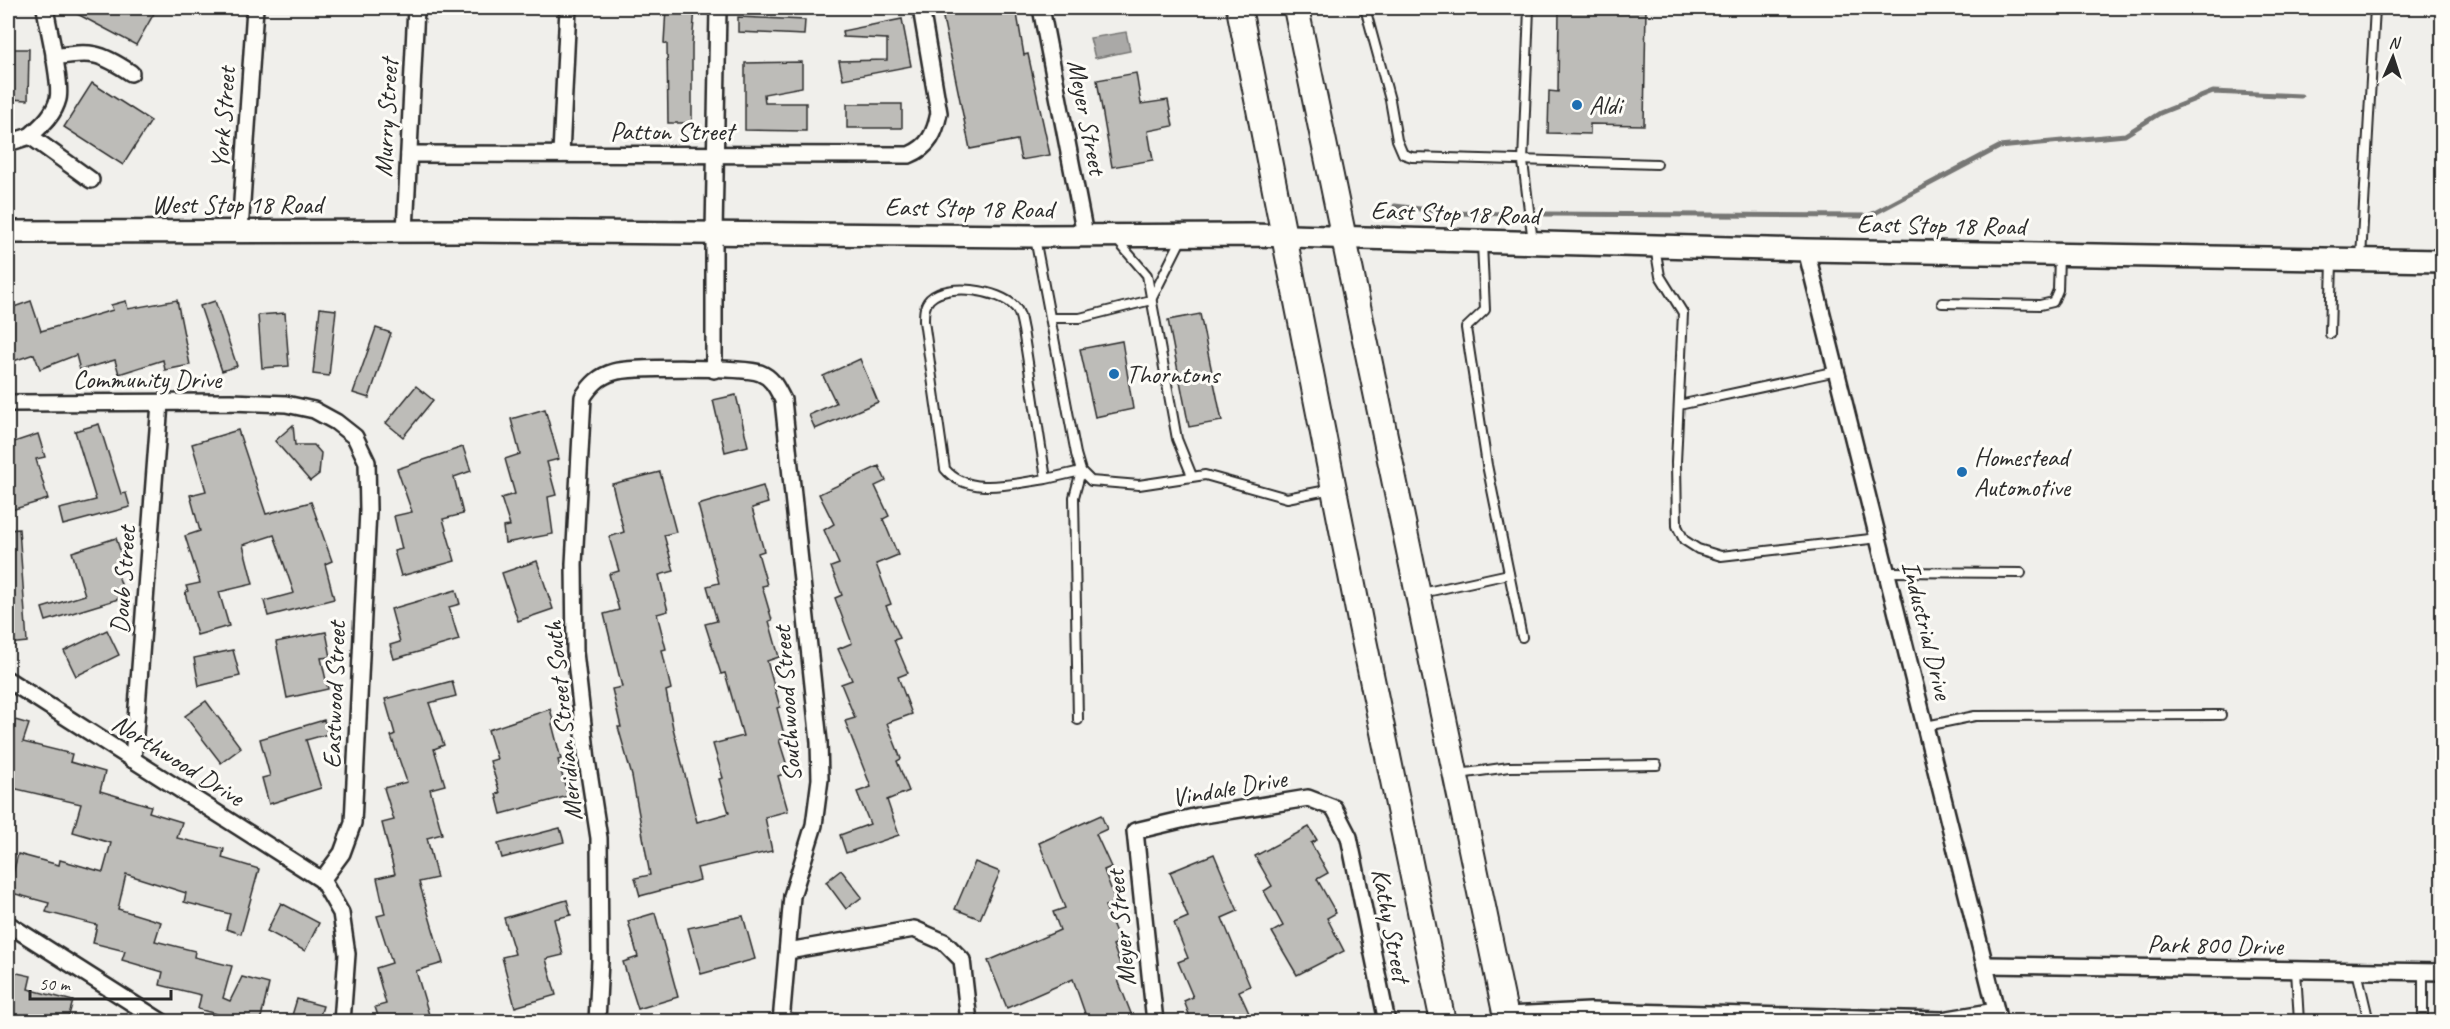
<svg xmlns="http://www.w3.org/2000/svg" width="2450" height="1029" font-family="Caveat,sans-serif">
<style>
.water{fill:#aaa9a7;stroke:#777775;stroke-width:1.5}
.lines{fill:none;stroke-linecap:round;stroke-linejoin:round}
.stream{stroke:#777775;stroke-width:5}
.building{fill:#bdbcb8;stroke:#2b2b2b;stroke-width:1.5}
.lane-casing{stroke:#2b2b2b;stroke-width:12}
.street-casing{stroke:#2b2b2b;stroke-width:20}
.secondary-casing{stroke:#2b2b2b;stroke-width:26}
.primary-casing{stroke:#2b2b2b;stroke-width:28}
.lane{stroke:#fdfcf7;stroke-width:8}
.street{stroke:#fdfcf7;stroke-width:15}
.secondary{stroke:#fdfcf7;stroke-width:21}
.primary{stroke:#fdfcf7;stroke-width:24}
.poi-dot{fill:#1f6fb2;stroke:#fdfcf7;stroke-width:2}
.labels{text-anchor:middle;dominant-baseline:central;stroke-width:6;stroke-linejoin:round;paint-order:stroke}
.poi-label{font-size:26px;fill:#2b2b2b;stroke:#fdfcf7;text-anchor:start}
.street-label{font-size:26px;fill:#2b2b2b;stroke:#fdfcf7}
</style>
<rect width="100%" height="100%" fill="#f0efeb"/>
<filter id="ink" filterUnits="userSpaceOnUse"><feTurbulence type="fractalNoise" baseFrequency=".0167" numOctaves="2"/><feDisplacementMap in="SourceGraphic" scale="12" xChannelSelector="R" yChannelSelector="G"/><feConvolveMatrix kernelMatrix="1 2 1 2 8 2 1 2 1" color-interpolation-filters="sRGB"/></filter>
<g filter="url(#ink)">
<polygon class="water" points="1126,32 1130,51 1095,58 1090,38"/>
<g class="lines">
<g class="stream">
<polyline points="1395,206 1453,213 1514,214"/>
<polyline points="1545,214 1869,216 1999,147 2125,135 2160,113 2213,92 2301,96"/>
</g>
</g>
<g class="building">
<polygon points="66,8 157,8 136,45"/>
<polygon points="666,8 695,8 692,45 692,123 668,123 667,44 664,43"/>
<polygon points="941,8 1016,8 1024,55 1028,54 1050,155 1021,160 1017,140 970,149"/>
<polygon points="1559,8 1646,8 1644,125 1590,124 1590,134 1548,133 1549,91 1558,92"/>
<polygon points="738,17 805,20 804,35 738,32"/>
<polygon points="902,19 911,66 843,79 839,61 887,60 887,39 843,37 842,31"/>
<polygon points="8,49 29,49 28,100 8,99"/>
<polygon points="802,62 802,87 764,94 765,103 806,103 806,131 745,130 745,63"/>
<polygon points="1136,73 1141,104 1168,100 1173,126 1148,131 1153,160 1112,167 1097,80"/>
<polygon points="92,83 151,121 123,165 64,127"/>
<rect x="847" y="104" width="55" height="24"/>
<polygon points="177,300 190,365 165,370 163,360 119,374 115,360 80,370 76,355 40,369 34,354 8,363 8,309 31,301 41,331 113,310 111,305 126,301 128,309"/>
<polygon points="215,301 237,366 222,371 200,306"/>
<polygon points="320,308 336,310 329,376 313,374"/>
<polygon points="285,313 289,366 262,368 258,315"/>
<polygon points="1200,314 1222,421 1189,427 1168,320"/>
<polygon points="376,328 391,333 369,398 353,393"/>
<polygon points="1122,341 1133,409 1095,417 1080,349"/>
<polygon points="860,359 878,402 815,429 809,415 836,403 823,376"/>
<polygon points="416,386 433,400 403,437 386,423"/>
<polygon points="736,395 748,446 725,452 713,400"/>
<polygon points="545,409 559,459 547,462 556,495 548,497 553,534 505,543 503,527 510,526 501,498 515,494 505,459 520,454 511,419"/>
<polygon points="99,424 121,494 126,493 130,507 63,525 59,509 96,500 75,431"/>
<polygon points="293,425 295,445 314,445 321,453 319,474 310,481 275,441"/>
<polygon points="238,430 266,514 311,502 332,561 325,564 334,599 268,616 264,601 294,593 274,535 243,545 253,584 219,592 229,626 197,635 185,593 188,591 186,586 200,583 185,536 200,531 190,495 206,491 192,444"/>
<polygon points="38,434 45,457 36,459 48,499 8,511 8,444"/>
<polygon points="463,447 471,471 454,477 463,514 443,519 455,561 401,576 394,551 402,549 394,516 412,512 397,469"/>
<polygon points="879,466 886,481 875,486 889,516 883,519 898,555 876,564 891,604 886,606 900,638 894,640 908,673 898,677 912,714 887,723 901,759 897,761 909,791 887,800 899,835 846,853 840,835 870,824 857,792 871,787 845,721 855,718 841,684 852,680 838,649 852,643 835,598 842,595 831,567 839,564 824,530 834,524 819,494"/>
<polygon points="660,472 676,532 664,535 674,571 659,575 668,611 657,614 666,649 662,650 671,689 666,691 673,728 697,822 729,813 719,779 723,778 713,744 743,736 725,673 721,674 705,624 717,621 707,586 719,583 698,505 763,486 768,503 752,508 764,551 758,553 767,585 762,586 772,620 769,621 779,657 767,661 780,707 777,708 785,738 779,740 789,772 778,776 788,811 765,817 772,851 697,868 700,880 640,896 635,878 650,875 632,776 618,727 621,727 612,689 622,687 604,614 619,610 609,574 619,571 609,537 624,532 612,484"/>
<polygon points="19,529 27,642 8,644 8,530"/>
<polygon points="116,538 124,562 115,565 125,597 46,621 42,608 85,595 72,552"/>
<polygon points="537,561 553,609 518,621 502,573"/>
<polygon points="456,590 460,604 449,607 459,640 394,659 390,645 400,642 391,609"/>
<polygon points="107,630 119,655 76,676 64,651"/>
<polygon points="326,632 331,657 321,658 328,689 287,698 276,642"/>
<polygon points="233,650 240,676 199,686 194,658"/>
<polygon points="452,681 456,696 429,703 444,745 434,749 445,785 430,789 442,834 427,838 437,878 419,882 443,963 416,971 430,1018 418,1022 380,1022 375,1007 386,1004 376,968 392,963 377,916 385,914 377,878 395,874 382,823 394,820 384,788 407,782 391,736 395,734 385,699"/>
<polygon points="206,701 241,748 221,763 185,716"/>
<polygon points="550,709 554,723 552,724 561,759 558,760 568,796 501,814 496,794 500,793 490,761 497,759 488,730"/>
<polygon points="15,720 29,724 23,742 72,754 70,762 105,772 100,791 151,806 149,812 182,822 177,838 224,849 222,858 259,869 241,934 226,929 230,914 184,902 186,893 126,874 118,909 161,922 155,941 195,951 194,957 232,966 223,998 230,1001 242,977 269,984 260,1022 245,1022 198,1009 201,995 160,985 163,972 122,960 125,951 93,943 97,925 46,912 49,903 8,892 18,854 59,865 60,860 103,872 111,843 73,832 81,804 8,787 8,739 9,739"/>
<polygon points="324,720 328,734 306,740 321,788 269,804 262,778 270,776 260,739"/>
<polygon points="1101,815 1107,829 1096,834 1111,867 1104,870 1116,902 1105,906 1120,942 1113,945 1125,978 1118,980 1132,1016 1118,1022 1088,1022 1073,979 1007,1008 988,961 1060,930 1053,912 1065,908 1039,843"/>
<polygon points="1309,827 1317,840 1311,843 1328,873 1317,879 1336,913 1327,918 1344,951 1297,975 1272,932 1283,926 1264,891 1272,886 1255,856"/>
<polygon points="560,828 564,842 502,858 498,844"/>
<polygon points="1214,854 1238,911 1222,918 1250,986 1239,991 1253,1022 1192,1022 1184,1001 1193,997 1178,962 1188,958 1174,923 1188,917 1170,872"/>
<polygon points="975,862 1000,872 980,919 955,909"/>
<polygon points="841,870 862,897 846,909 826,882"/>
<polygon points="567,900 571,915 554,919 563,955 546,959 556,995 515,1007 502,957 515,954 504,918"/>
<polygon points="281,903 319,923 305,951 267,931"/>
<polygon points="655,913 678,997 638,1009 623,962 638,957 628,921"/>
<polygon points="743,916 755,959 701,974 688,928"/>
<polygon points="8,971 31,976 28,989 73,1001 67,1022 30,1022 8,1017"/>
<polygon points="297,999 323,1006 318,1022 290,1022"/>
</g>
<g class="lines">
<g class="lane-casing">
<g id="lane">
<polyline points="1365,8 1390,100 1397,140 1403,154 1412,157 1657,164"/>
<polyline points="1529,8 1523,162 1533,242"/>
<polyline points="1035,238 1076,454 1081,471 1091,481 1139,485 1205,475 1287,498 1332,489"/>
<polyline points="1116,239 1147,275 1177,439 1192,476"/>
<polyline points="1482,243 1485,310 1466,328 1487,465 1522,637"/>
<polyline points="1655,247 1660,276 1683,313 1676,462 1677,526 1684,540 1698,549 1721,556 1879,538"/>
<polyline points="2361,258 2375,8"/>
<polyline points="1942,303 2040,305 2053,302 2058,290 2059,256"/>
<polyline points="1050,318 1080,318 1151,300 1182,238"/>
<polyline points="2330,334 2332,261"/>
<polyline points="1679,405 1837,371"/>
<path d="M1046,479C1015,483 968,497 945,469L924,321C924,313 924,305 930,299C948,282 1000,290 1015,307C1021,313 1021,322 1023,330L1046,479L1081,471L1074,497L1078,720"/>
<polyline points="1887,572 2021,573"/>
<polyline points="1422,593 1509,574"/>
<polyline points="1926,726 1975,716 2221,715"/>
<polyline points="1459,774 1509,767 1657,765"/>
<polyline points="2296,970 2299,1022"/>
<polyline points="2357,971 2369,1022"/>
<polyline points="2423,972 2423,1022"/>
</g>
</g>
<g class="street-casing">
<g id="street">
<polyline points="1041,8 1085,235"/>
<path d="M54,57C91,51 100,52 131,73"/>
<path d="M30,136C42,125 54,115 58,99C62,83 48,27 45,8"/>
<polyline points="8,143 30,136 91,180"/>
<path d="M409,154L909,155C929,147 935,133 939,113L921,8"/>
<polyline points="561,154 568,8"/>
<polyline points="240,231 255,8"/>
<polyline points="405,231 416,8"/>
<polyline points="1806,250 1999,1022"/>
<polyline points="714,370 714,233 718,8"/>
<polyline points="8,403 231,402 286,404 314,410 336,422 355,437 367,462 368,510 353,823 342,853 322,880 341,913 347,954 342,1022"/>
<polyline points="8,680 322,880"/>
<polyline points="133,760 160,403"/>
<polyline points="8,924 162,1022"/>
<polyline points="788,951 914,929 944,942 962,960 969,1022"/>
<polyline points="1986,965 2442,972"/>
<polyline points="1505,1015 1590,1011 1942,1020 1996,1011"/>
<path d="M597,1022L600,960L599,838L587,760L575,652L574,564L583,397C591,385 599,376 614,372C632,367 744,367 760,373C773,378 777,389 783,400L819,742L820,779L814,825L792,896L781,1022"/>
<polyline points="1155,1022 1135,831 1198,816 1308,798 1334,808 1349,837 1387,1022"/>
</g>
</g>
<g class="secondary-casing">
<polyline id="secondary" points="8,232 466,231 1035,236 1251,235 1806,250 2442,261"/>
</g>
<g class="primary-casing">
<g id="primary">
<polyline points="1239,8 1361,626 1443,1022"/>
<polyline points="1296,8 1507,1022"/>
</g>
</g>
<use href="#lane" class="lane"/>
<use href="#street" class="street"/>
<use href="#secondary" class="secondary"/>
<use href="#primary" class="primary"/>
</g>
</g>
<g class="poi-dot">
<circle cx="1577" cy="105" r="6"/>
<circle cx="1114" cy="374" r="6"/>
<circle cx="1962" cy="472" r="6"/>
</g>
<g class="labels">
<g class="poi-label">
<text x="1589" y="105">Aldi</text>
<text x="1126" y="374">Thorntons</text>
<text x="1974" y="457">Homestead<tspan x="1974" dy="30">Automotive</tspan></text>
</g>
<g class="street-label">
<text transform="translate(1087 117) rotate(79)">Meyer Street</text>
<text transform="translate(223 118) rotate(-86)">York Street</text>
<text transform="translate(386 118) rotate(-87)">Murry Street</text>
<text x="672" y="131">Patton Street</text>
<text x="237" y="204">West Stop 18 Road</text>
<text transform="translate(969 208) rotate(1)">East Stop 18 Road</text>
<text transform="translate(1455 213) rotate(2)">East Stop 18 Road</text>
<text transform="translate(1941 225) rotate(1)">East Stop 18 Road</text>
<text x="147" y="379">Community Drive</text>
<text transform="translate(123 580) rotate(-86)">Doub Street</text>
<text transform="translate(1927 630) rotate(76)">Industrial Drive</text>
<text transform="translate(334 695) rotate(-88)">Eastwood Street</text>
<text transform="translate(787 704) rotate(-94)">Southwood Street</text>
<text transform="translate(563 721) rotate(-96)">Meridian Street South</text>
<text transform="translate(178 760) rotate(32)">Northwood Drive</text>
<text transform="translate(1229 788) rotate(-10)">Vindale Drive</text>
<text transform="translate(1391 925) rotate(79)">Kathy Street</text>
<text transform="translate(1121 928) rotate(-96)">Meyer Street</text>
<text transform="translate(2215 945) rotate(1)">Park 800 Drive</text>
</g>
</g>
<rect width="2450" height="1029" fill="none" stroke="#fdfcf7" stroke-width="30"/>
<rect x="15" y="15" width="2420" height="999" fill="none" stroke="#2b2b2b" stroke-width="2" filter="url(#ink)"/>
<g transform="translate(2393 57) rotate(3)" stroke="#fdfcf7" stroke-width="4.5" paint-order="stroke">
<path d="M0-4.5L10 22L0 15L-10 22Z" fill="#2b2b2b"/>
<text y="-9" font-size="16" font-weight="bold" text-anchor="middle" fill="#2b2b2b">N</text>
</g>
<path d="M30 990v9h141v-9" fill="none" stroke="#2b2b2b" stroke-width="3"/>
<text x="39" y="990" font-size="18" fill="#2b2b2b" stroke="#fdfcf7" stroke-width="4.5" paint-order="stroke">50 m</text>
</svg>
